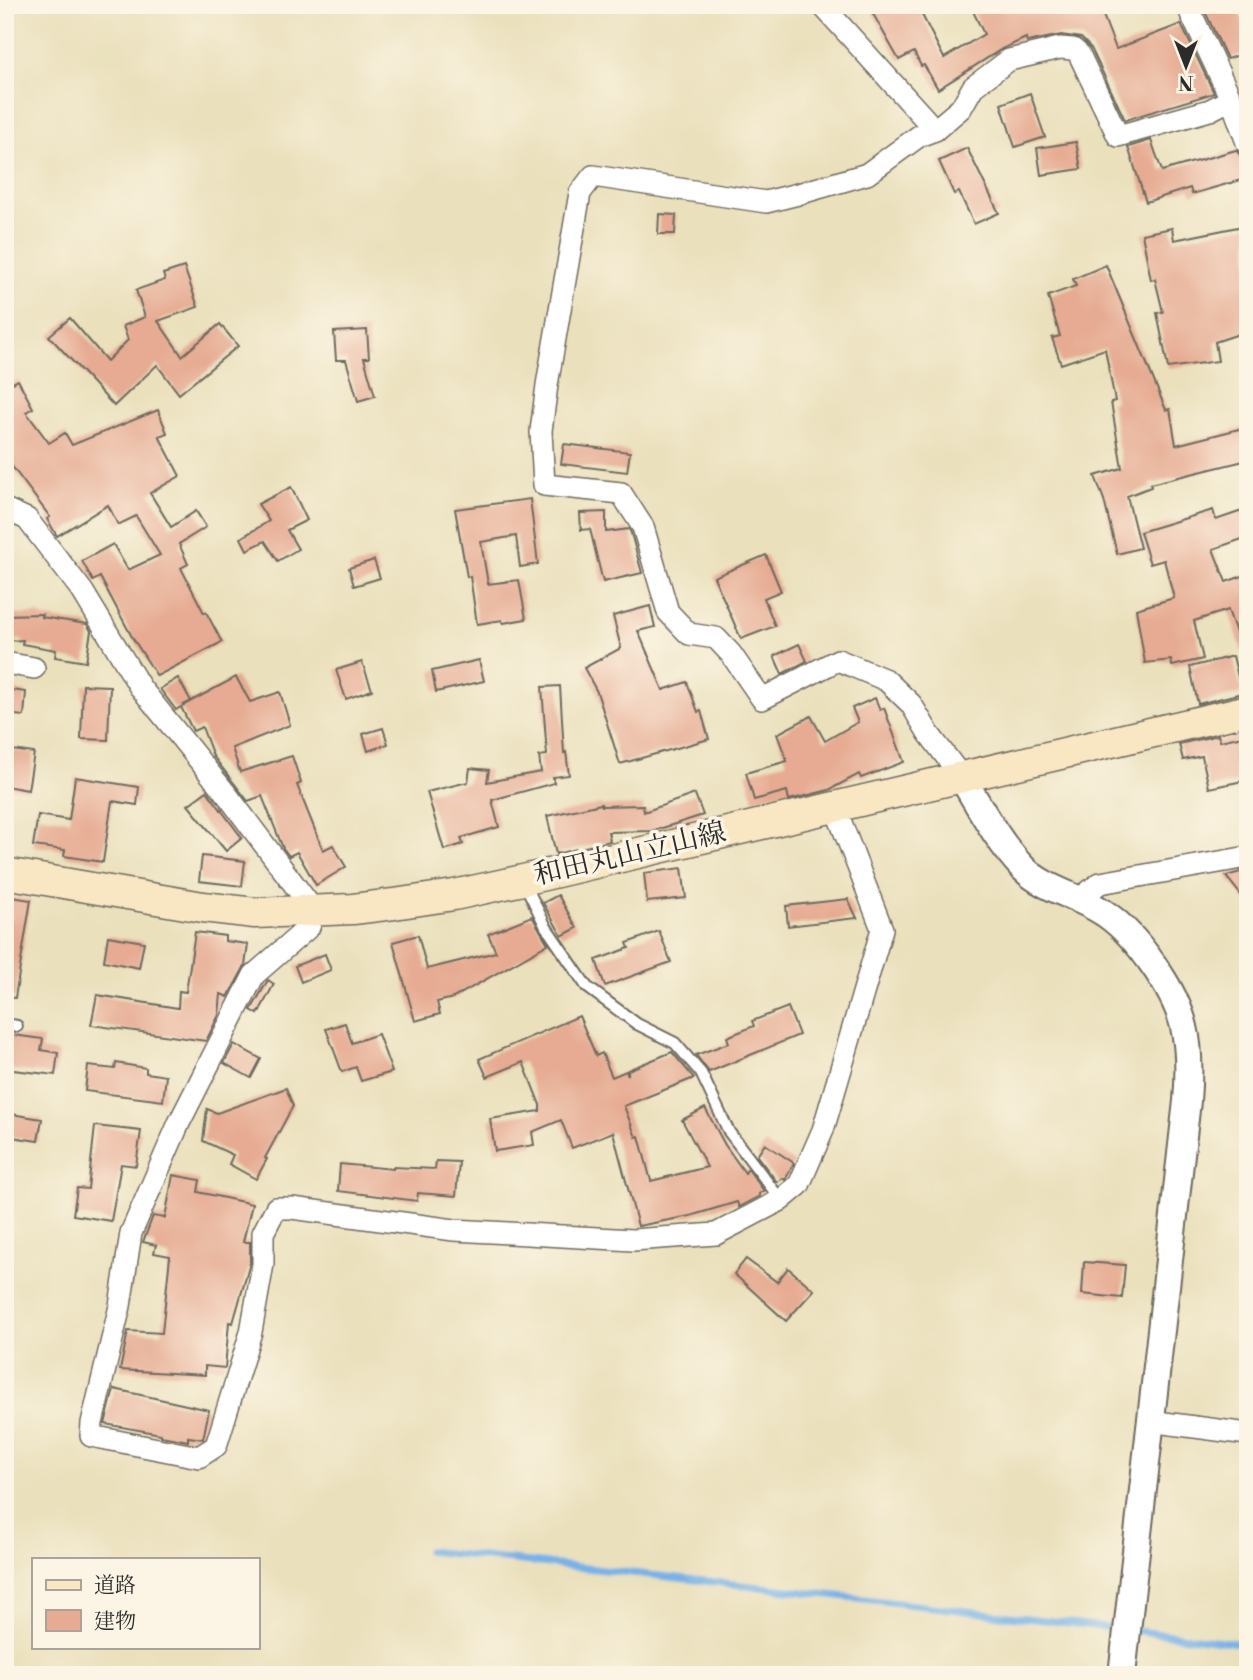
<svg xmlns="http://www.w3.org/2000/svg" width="1253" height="1680" font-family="'Libre Bodoni','Noto Serif JP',serif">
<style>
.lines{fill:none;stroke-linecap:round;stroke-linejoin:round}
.stream{stroke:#77b2e9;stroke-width:7}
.building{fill:#e6ab92}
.service-casing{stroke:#6e6a5e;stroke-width:14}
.minor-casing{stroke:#6e6a5e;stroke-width:24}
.tertiary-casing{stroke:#6e6a5e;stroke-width:30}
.secondary-casing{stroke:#6e6a5e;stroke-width:33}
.service{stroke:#fff;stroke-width:10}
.minor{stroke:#fff;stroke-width:21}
.tertiary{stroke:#fff;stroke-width:26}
.secondary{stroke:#f9e7c3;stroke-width:30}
.labels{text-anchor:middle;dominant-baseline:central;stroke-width:7;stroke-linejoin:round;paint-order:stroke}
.street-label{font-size:28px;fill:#2b2b2b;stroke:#fcf5e5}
</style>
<rect width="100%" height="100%" fill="#fcf5e5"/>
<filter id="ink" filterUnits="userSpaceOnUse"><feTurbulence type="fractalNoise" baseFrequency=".0143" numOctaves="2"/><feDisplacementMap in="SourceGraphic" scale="14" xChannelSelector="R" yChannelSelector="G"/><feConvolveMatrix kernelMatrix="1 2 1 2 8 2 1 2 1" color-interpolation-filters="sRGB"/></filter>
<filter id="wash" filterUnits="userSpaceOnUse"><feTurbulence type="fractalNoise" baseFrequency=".00686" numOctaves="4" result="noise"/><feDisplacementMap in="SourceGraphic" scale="28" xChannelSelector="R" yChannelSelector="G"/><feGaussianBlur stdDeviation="1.57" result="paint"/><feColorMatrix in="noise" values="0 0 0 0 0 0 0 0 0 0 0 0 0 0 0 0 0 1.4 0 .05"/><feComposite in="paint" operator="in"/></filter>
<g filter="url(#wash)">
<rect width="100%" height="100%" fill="#eae0bc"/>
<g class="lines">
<polyline class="stream" points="428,1551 770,1588 1248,1644"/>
</g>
<g id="blocks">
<g class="building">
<polygon points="868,5 917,5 944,58 984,34 970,5 1099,5 1116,49 1181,24 1214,93 1125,120 1091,48 1081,38 1061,35 1027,42 1026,38 1002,49 938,89 924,65 921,66 914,52 899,60"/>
<polygon points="1202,5 1237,5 1248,36 1248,52 1227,59"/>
<polygon points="1030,93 1045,137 1015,147 1001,104"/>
<polygon points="1151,140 1162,171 1236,150 1241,156 1248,178 1192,194 1190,188 1146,202 1128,147"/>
<polygon points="1076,142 1081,169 1041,175 1037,148"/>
<polygon points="967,148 999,213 974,224 959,192 954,194 939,161"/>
<polygon points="659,214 676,215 675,234 658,234"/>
<polygon points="1248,225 1248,331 1215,342 1218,361 1168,368 1157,313 1163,312 1155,279 1151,280 1142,234 1172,228 1174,240"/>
<polygon points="1106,265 1166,410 1170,409 1176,445 1243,428 1248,443 1248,460 1150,484 1151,487 1127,496 1140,548 1117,554 1104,500 1095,476 1122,468 1111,402 1115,401 1105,349 1061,364 1052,338 1060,336 1048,296 1076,286 1073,279"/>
<polygon points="184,267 198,307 158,321 182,356 220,324 238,346 179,394 157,365 114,406 49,336 70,318 107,361 128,340 123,326 145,317 136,290 165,280 163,274"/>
<polygon points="367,330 369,358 364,358 375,396 358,401 346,360 336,360 334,332"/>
<polygon points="18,380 33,408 26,412 49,443 65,433 72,445 158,410 167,433 159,436 180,476 150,493 171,527 196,511 206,527 179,544 188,564 181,568 204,613 206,612 222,642 157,676 132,637 100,577 93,581 82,561 113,544 128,570 160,555 136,516 118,525 108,505 57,536 47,519 50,517 5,457 5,384 7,386"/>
<polygon points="564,444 630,452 627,472 561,464"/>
<polygon points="291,487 307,520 287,530 298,549 278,561 265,541 247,550 241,538 269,521 258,504"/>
<polygon points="530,499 538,564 520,567 516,536 481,542 488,584 519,580 526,619 503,623 502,620 477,624 470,576 467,577 455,509"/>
<polygon points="1248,509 1248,537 1213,549 1226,582 1248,574 1248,658 1245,658 1228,610 1194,621 1203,659 1172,666 1171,660 1145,663 1136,609 1174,598 1164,560 1150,564 1140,532 1213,510 1216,520"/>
<polygon points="606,512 606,532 629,529 631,533 642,573 603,582 590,529 581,530 580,513"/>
<polygon points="766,555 781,591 764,598 775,626 741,639 714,577"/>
<polygon points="374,560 380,578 354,586 349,568"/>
<polygon points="650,606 655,627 638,631 663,690 687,682 698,712 701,711 709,739 620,764 597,692 584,668 621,648 613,616"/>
<polygon points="42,614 41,617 87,624 91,631 86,662 55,657 56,650 22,644 23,640 5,641 5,615"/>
<polygon points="799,644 807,661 782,674 774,656"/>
<polygon points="1233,656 1242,693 1198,704 1190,667"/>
<polygon points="479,660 484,681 436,692 432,671"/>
<polygon points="362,662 372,690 346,699 336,670"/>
<polygon points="236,677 250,702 280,692 290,725 232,748 240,772 292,756 301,783 297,785 323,850 333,845 346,867 316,885 297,852 289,856 283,848 262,796 248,801 213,756 202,727 193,731 181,707 176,710 160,689 178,678 191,701 182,706"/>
<polygon points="83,685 110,686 108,740 81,739"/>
<polygon points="560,686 564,753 566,752 569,775 553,777 554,783 492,800 499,827 461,838 463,844 444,850 427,792 468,782 470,768 489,770 487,782 541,772 539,756 547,755 542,687"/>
<polygon points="5,689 26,692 24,716 5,714"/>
<polygon points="875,698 880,710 884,708 904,762 861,778 859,774 829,790 789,800 787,791 754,800 746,773 787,761 777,734 811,716 825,741 858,722 852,708"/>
<polygon points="383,728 388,744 368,751 363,734"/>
<polygon points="1218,735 1220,741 1243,736 1248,759 1248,780 1209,788 1202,756 1183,760 1179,744"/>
<polygon points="5,749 34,753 28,790 5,786"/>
<polygon points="75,777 139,787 137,805 112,801 103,862 64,856 65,850 33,846 38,815 69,820"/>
<polygon points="207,791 242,838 226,851 188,805"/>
<polygon points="695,794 703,815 653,831 608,832 610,841 556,854 547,816 601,804 602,806 643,805 644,812"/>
<polygon points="202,856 245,861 242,886 199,881"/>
<polygon points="682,868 686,898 647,902 644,873"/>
<polygon points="1248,870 1248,904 1226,876"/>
<polygon points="558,895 577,928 562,936 543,903"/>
<polygon points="5,896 31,900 15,998 5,997"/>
<polygon points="848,899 857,918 788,926 786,906"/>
<polygon points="532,916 548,944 453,998 437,1002 440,1014 415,1021 393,942 418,935 427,969 496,952 488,934"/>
<polygon points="659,931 671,962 605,986 596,960 629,948 627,943"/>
<polygon points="195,932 225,936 225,941 248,944 245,966 228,997 221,994 219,1015 206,1041 91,1025 97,995 178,1008 179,991 186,992"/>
<polygon points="108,936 144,942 139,968 104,961"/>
<polygon points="325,954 331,970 301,982 295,966"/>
<polygon points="268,980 274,984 258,1014 251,1010"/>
<polygon points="788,1007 799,1035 709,1072 696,1055 729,1043 727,1037 754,1026 752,1021"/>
<polygon points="579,1016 596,1056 602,1053 612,1077 626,1071 628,1075 628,1070 672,1052 694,1078 624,1106 636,1137 639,1136 651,1181 707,1167 682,1120 705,1108 725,1145 745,1173 748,1169 764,1191 759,1194 760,1196 739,1207 737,1202 690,1216 638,1226 613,1132 572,1148 561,1120 532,1132 534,1145 495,1151 490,1119 540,1111 540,1105 523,1062 487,1077 479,1059"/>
<polygon points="345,1023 352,1043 378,1034 392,1072 361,1081 356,1067 342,1072 326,1029"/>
<polygon points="5,1034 43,1039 41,1050 58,1053 55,1075 5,1069"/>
<polygon points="234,1044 261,1059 251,1078 224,1063"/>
<polygon points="116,1063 146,1068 146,1073 166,1076 163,1101 85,1091 88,1066 115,1069"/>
<polygon points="286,1088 293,1106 265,1158 267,1159 256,1179 229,1164 233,1155 203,1141 207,1109 217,1113"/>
<polygon points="5,1113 42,1119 38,1141 5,1136"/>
<polygon points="95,1126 141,1131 136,1166 121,1164 111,1221 73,1215 77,1188 88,1189"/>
<polygon points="765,1144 794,1163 785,1180 783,1178 777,1182 757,1156"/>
<polygon points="436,1161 459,1162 456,1196 418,1193 417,1201 338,1191 340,1164 393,1169 393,1167 435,1169"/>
<polygon points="173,1175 200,1180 198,1192 252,1204 243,1242 250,1242 250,1263 233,1323 229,1322 225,1368 205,1366 205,1375 120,1370 128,1331 162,1333 170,1256 154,1253 156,1245 143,1242 153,1216 165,1218"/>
<polygon points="746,1259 777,1282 788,1268 814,1290 786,1321 734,1274"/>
<polygon points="1084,1262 1125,1265 1122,1298 1082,1294"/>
<polygon points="114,1389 209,1410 203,1439 188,1437 188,1441 161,1436 161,1434 105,1424"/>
</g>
</g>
</g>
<g filter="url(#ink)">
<use href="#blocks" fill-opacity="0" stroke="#6e6a5e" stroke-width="2"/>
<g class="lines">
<g class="service-casing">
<g id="service">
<polyline points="524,882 546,927 587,987 637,1024 675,1043 701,1073 729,1132 781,1200"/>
<polyline points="5,1024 17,1026"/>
</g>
</g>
<g class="minor-casing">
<g id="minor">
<polyline points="822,5 935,130"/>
<polyline points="1187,5 1231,99 1248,145"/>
<polyline points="5,509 27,519 83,592 140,687 228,796 314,911 309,927 254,975 179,1123 131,1233 120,1306 92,1423 91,1436 199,1457 216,1446 221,1430 251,1332 263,1264 263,1233 276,1208 292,1208 454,1230 633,1240 716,1234 781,1200 799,1185 823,1130 882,929 835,807"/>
<polyline points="5,663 34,668"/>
<polyline points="961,776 929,734 911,704 886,680 838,660 762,699 731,654 716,638 689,634 668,612 643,527 621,493 544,485 541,431 547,385 580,193 593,176 766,202 798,194 867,174 919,136 935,130 961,108 973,87 1009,60 1060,48 1073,49 1079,54 1118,136 1210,110 1231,99"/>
<polyline points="1079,899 1100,883 1248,857"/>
<polyline points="1149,1421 1248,1434"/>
</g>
</g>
<g class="tertiary-casing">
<path id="tertiary" d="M961,776C980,807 998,842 1023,868C1046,891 1081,896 1107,915C1137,936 1176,991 1184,1027C1190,1051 1189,1077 1187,1101L1122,1675"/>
</g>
<g class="secondary-casing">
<polyline id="secondary" points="5,873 203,907 255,913 353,909 394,904 454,895 523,880 1248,710"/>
</g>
<use href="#service" class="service"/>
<use href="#minor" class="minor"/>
<use href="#tertiary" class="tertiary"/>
<use href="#secondary" class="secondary"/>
</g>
</g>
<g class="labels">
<g class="street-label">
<text transform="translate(630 854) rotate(-13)">和田丸山立山線</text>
</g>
</g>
<rect width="1253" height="1680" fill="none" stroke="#fcf5e5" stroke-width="28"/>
<rect x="32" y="1558" width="228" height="91" fill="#fcf5e5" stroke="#a8a49b" stroke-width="2"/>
<rect x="46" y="1580" width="35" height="10" fill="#f9e7c3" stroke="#a8a49b" stroke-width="2"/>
<text x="94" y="1592" font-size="21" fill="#2b2b2b">道路</text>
<rect x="46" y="1610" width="35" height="21" fill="#e6ab92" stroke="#a8a49b" stroke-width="2"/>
<text x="94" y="1628" font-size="21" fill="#2b2b2b">建物</text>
<g transform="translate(1186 66) rotate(180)" stroke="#fcf5e5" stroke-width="5" paint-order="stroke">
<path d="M0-5L12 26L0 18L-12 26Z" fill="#2b2b2b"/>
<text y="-10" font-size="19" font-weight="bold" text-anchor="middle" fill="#2b2b2b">N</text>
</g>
</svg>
